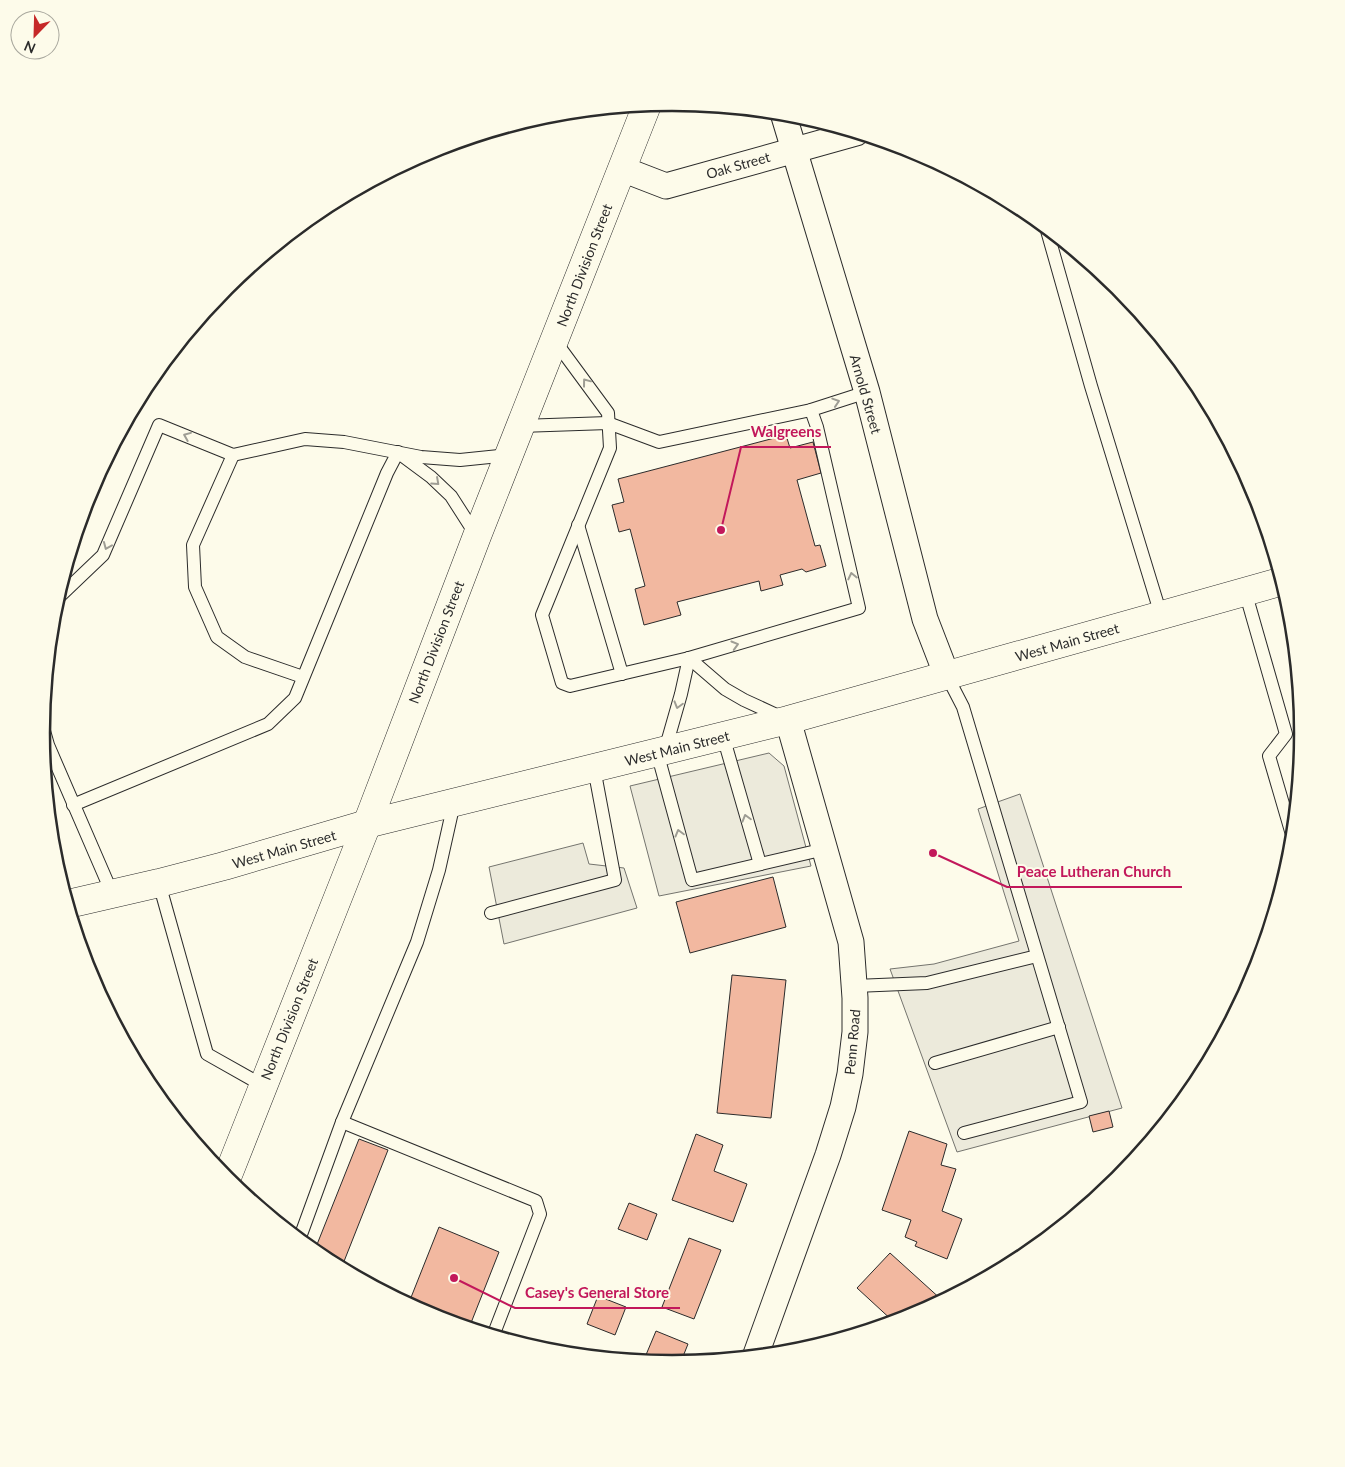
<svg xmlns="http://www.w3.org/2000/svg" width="1345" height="1467" font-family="Lato,sans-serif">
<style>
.parking{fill:#eceadb;stroke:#74746e}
.building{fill:#f2b8a0;stroke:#2b2b2b}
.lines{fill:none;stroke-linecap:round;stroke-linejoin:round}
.lane-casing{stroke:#2b2b2b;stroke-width:14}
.street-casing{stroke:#2b2b2b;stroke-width:27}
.primary-casing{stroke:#2b2b2b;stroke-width:29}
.lane{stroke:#fdfbea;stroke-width:12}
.street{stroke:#fdfbea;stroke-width:25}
.primary{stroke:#fdfbea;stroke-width:28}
.oneway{stroke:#9e9d94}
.labels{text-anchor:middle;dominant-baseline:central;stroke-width:4;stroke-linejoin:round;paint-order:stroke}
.street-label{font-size:14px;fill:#2b2b2b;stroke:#fdfbea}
.rim{fill:none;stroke:#2b2b2b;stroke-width:2.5}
.leader{fill:none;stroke:#c2185b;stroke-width:2}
.callout-dot{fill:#c2185b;stroke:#fdfbea;stroke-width:2}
.callout-label{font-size:15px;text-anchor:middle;font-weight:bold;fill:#c2185b;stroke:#fdfbea;stroke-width:4;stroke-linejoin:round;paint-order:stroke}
</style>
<rect width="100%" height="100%" fill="#fdfbea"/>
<g class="parking">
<polygon points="769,753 784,766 811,866 659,896 630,786"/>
<polygon points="1020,794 1122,1108 957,1152 890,969 934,964 1019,941 978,809"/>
<polygon points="583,843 589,864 624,868 637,908 504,944 489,867"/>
</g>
<g class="building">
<polygon points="786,435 790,448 813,442 821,473 797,480 815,546 820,545 826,566 806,572 802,569 780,575 783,585 761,591 759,581 677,602 681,615 644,625 635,589 645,586 630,529 619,532 612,505 624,502 618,479"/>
<polygon points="773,877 786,927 690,953 676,902"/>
<polygon points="732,975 786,980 771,1118 717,1113"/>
<polygon points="1109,1111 1113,1127 1093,1132 1089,1116"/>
<polygon points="909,1131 947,1144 941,1165 956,1169 942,1211 962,1219 947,1259 915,1246 917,1242 905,1237 911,1220 882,1210"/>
<polygon points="696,1134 723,1145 714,1171 747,1184 733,1222 672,1200"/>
<polygon points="359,1139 388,1150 341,1269 322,1258 314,1252"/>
<polygon points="629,1203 657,1214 647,1240 618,1229"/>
<polygon points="439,1227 499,1252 469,1328 431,1317 408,1305"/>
<polygon points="689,1238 721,1250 694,1319 662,1307"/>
<polygon points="890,1253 943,1301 914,1317 895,1323 857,1288"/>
<polygon points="598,1296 626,1307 615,1335 587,1324"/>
<polygon points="656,1331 688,1344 680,1364 643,1362"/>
</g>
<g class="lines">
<g class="lane-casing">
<g id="lane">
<polyline points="1046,227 1091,386 1161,615"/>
<polyline points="555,341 608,413 610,448 542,615 562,683 570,686 689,658 859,608 817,427 811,410 867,392"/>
<polyline points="520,426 608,423 659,442 811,410"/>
<polyline points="400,454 431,477 451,496 476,535"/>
<polyline points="233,455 193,545 195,587 217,637 245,657 303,677"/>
<polyline points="578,525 622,674"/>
<polyline points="1245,591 1286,734 1269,756 1293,838"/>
<polyline points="56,603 59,597 103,555 159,425 233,455 305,439 344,442 421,457 460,460 509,455"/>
<polyline points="689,658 725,689 744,700 783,718"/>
<polyline points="947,676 963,707 1081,1102 964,1133"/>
<polyline points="42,724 48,745 112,893"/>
<polyline points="723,736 760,864"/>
<polyline points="665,750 681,694 689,658"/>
<polyline points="657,752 692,880 825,849"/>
<polyline points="73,805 268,724 295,698 387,473 398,452"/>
<polyline points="159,883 207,1054 262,1085"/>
<polyline points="491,913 615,880 594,768"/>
<polyline points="855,986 927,983 1037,956"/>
<polyline points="935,1063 1059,1027"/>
<polyline points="342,1122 536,1201 540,1214 493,1336"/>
<polyline points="299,1240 342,1122 417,942 439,870 454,803"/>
</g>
</g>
<g class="street-casing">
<g id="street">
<polyline points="783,113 867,392 925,619 947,676"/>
<polyline points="622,169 666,186 856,133"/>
<polyline points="755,1357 828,1155 843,1107 850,1074 855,1032 855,998 851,942 788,720"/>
</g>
</g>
<g class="primary-casing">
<g id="primary">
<polyline points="68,904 159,883 224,866 367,824 788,720 1283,581"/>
<polyline points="226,1180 367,824 477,536 647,105"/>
</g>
</g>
<use href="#lane" class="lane"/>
<use href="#street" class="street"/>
<use href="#primary" class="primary"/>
</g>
<defs><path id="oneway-chevron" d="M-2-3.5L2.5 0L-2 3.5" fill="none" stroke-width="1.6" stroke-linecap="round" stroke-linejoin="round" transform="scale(1.25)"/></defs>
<g class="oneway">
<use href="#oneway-chevron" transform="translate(586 382) rotate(-127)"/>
<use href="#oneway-chevron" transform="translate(836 402) rotate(-18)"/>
<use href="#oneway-chevron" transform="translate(187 436) rotate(-158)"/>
<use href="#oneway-chevron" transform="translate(436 482) rotate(42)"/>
<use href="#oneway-chevron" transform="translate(107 546) rotate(113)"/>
<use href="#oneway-chevron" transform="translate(852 576) rotate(-103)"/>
<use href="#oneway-chevron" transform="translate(735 645) rotate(-16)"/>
<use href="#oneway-chevron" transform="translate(678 705) rotate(106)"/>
<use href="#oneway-chevron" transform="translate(746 818) rotate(-106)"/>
<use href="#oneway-chevron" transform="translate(679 833) rotate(-105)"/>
</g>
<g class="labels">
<g class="street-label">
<text transform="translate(738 165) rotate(-16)">Oak Street</text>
<text transform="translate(584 265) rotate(-69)">North Division Street</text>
<text transform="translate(866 394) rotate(74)">Arnold Street</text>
<text transform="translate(436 642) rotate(-69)">North Division Street</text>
<text transform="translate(1067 642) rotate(-16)">West Main Street</text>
<text transform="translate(677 748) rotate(-14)">West Main Street</text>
<text transform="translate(284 849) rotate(-16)">West Main Street</text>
<text transform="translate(289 1019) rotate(-68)">North Division Street</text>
<text transform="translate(852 1042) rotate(-85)">Penn Road</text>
</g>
</g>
<path d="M0 0H1345V1467H0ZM50 733a622 622 0 1 1 1244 0a622 622 0 1 1-1244 0Z" fill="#fdfbea" fill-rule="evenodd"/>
<path class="rim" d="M50 733a622 622 0 1 1 1244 0a622 622 0 1 1-1244 0Z"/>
<path class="leader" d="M721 530L741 447H831M933 853L1007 887H1182M454 1278L515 1308H680"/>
<g class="callout-dot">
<circle cx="721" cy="530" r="5"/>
<circle cx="933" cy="853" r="5"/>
<circle cx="454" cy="1278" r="5"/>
</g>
<g class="callout-label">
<text x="786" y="437">Walgreens</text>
<text x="1094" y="877">Peace Lutheran Church</text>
<text x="597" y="1298">Casey's General Store</text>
</g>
<g transform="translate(35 35) rotate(203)"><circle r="24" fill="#fdfbea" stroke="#a9a89e"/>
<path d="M0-4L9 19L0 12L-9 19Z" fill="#c62828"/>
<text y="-8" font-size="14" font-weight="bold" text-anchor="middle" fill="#2b2b2b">N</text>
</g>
</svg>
